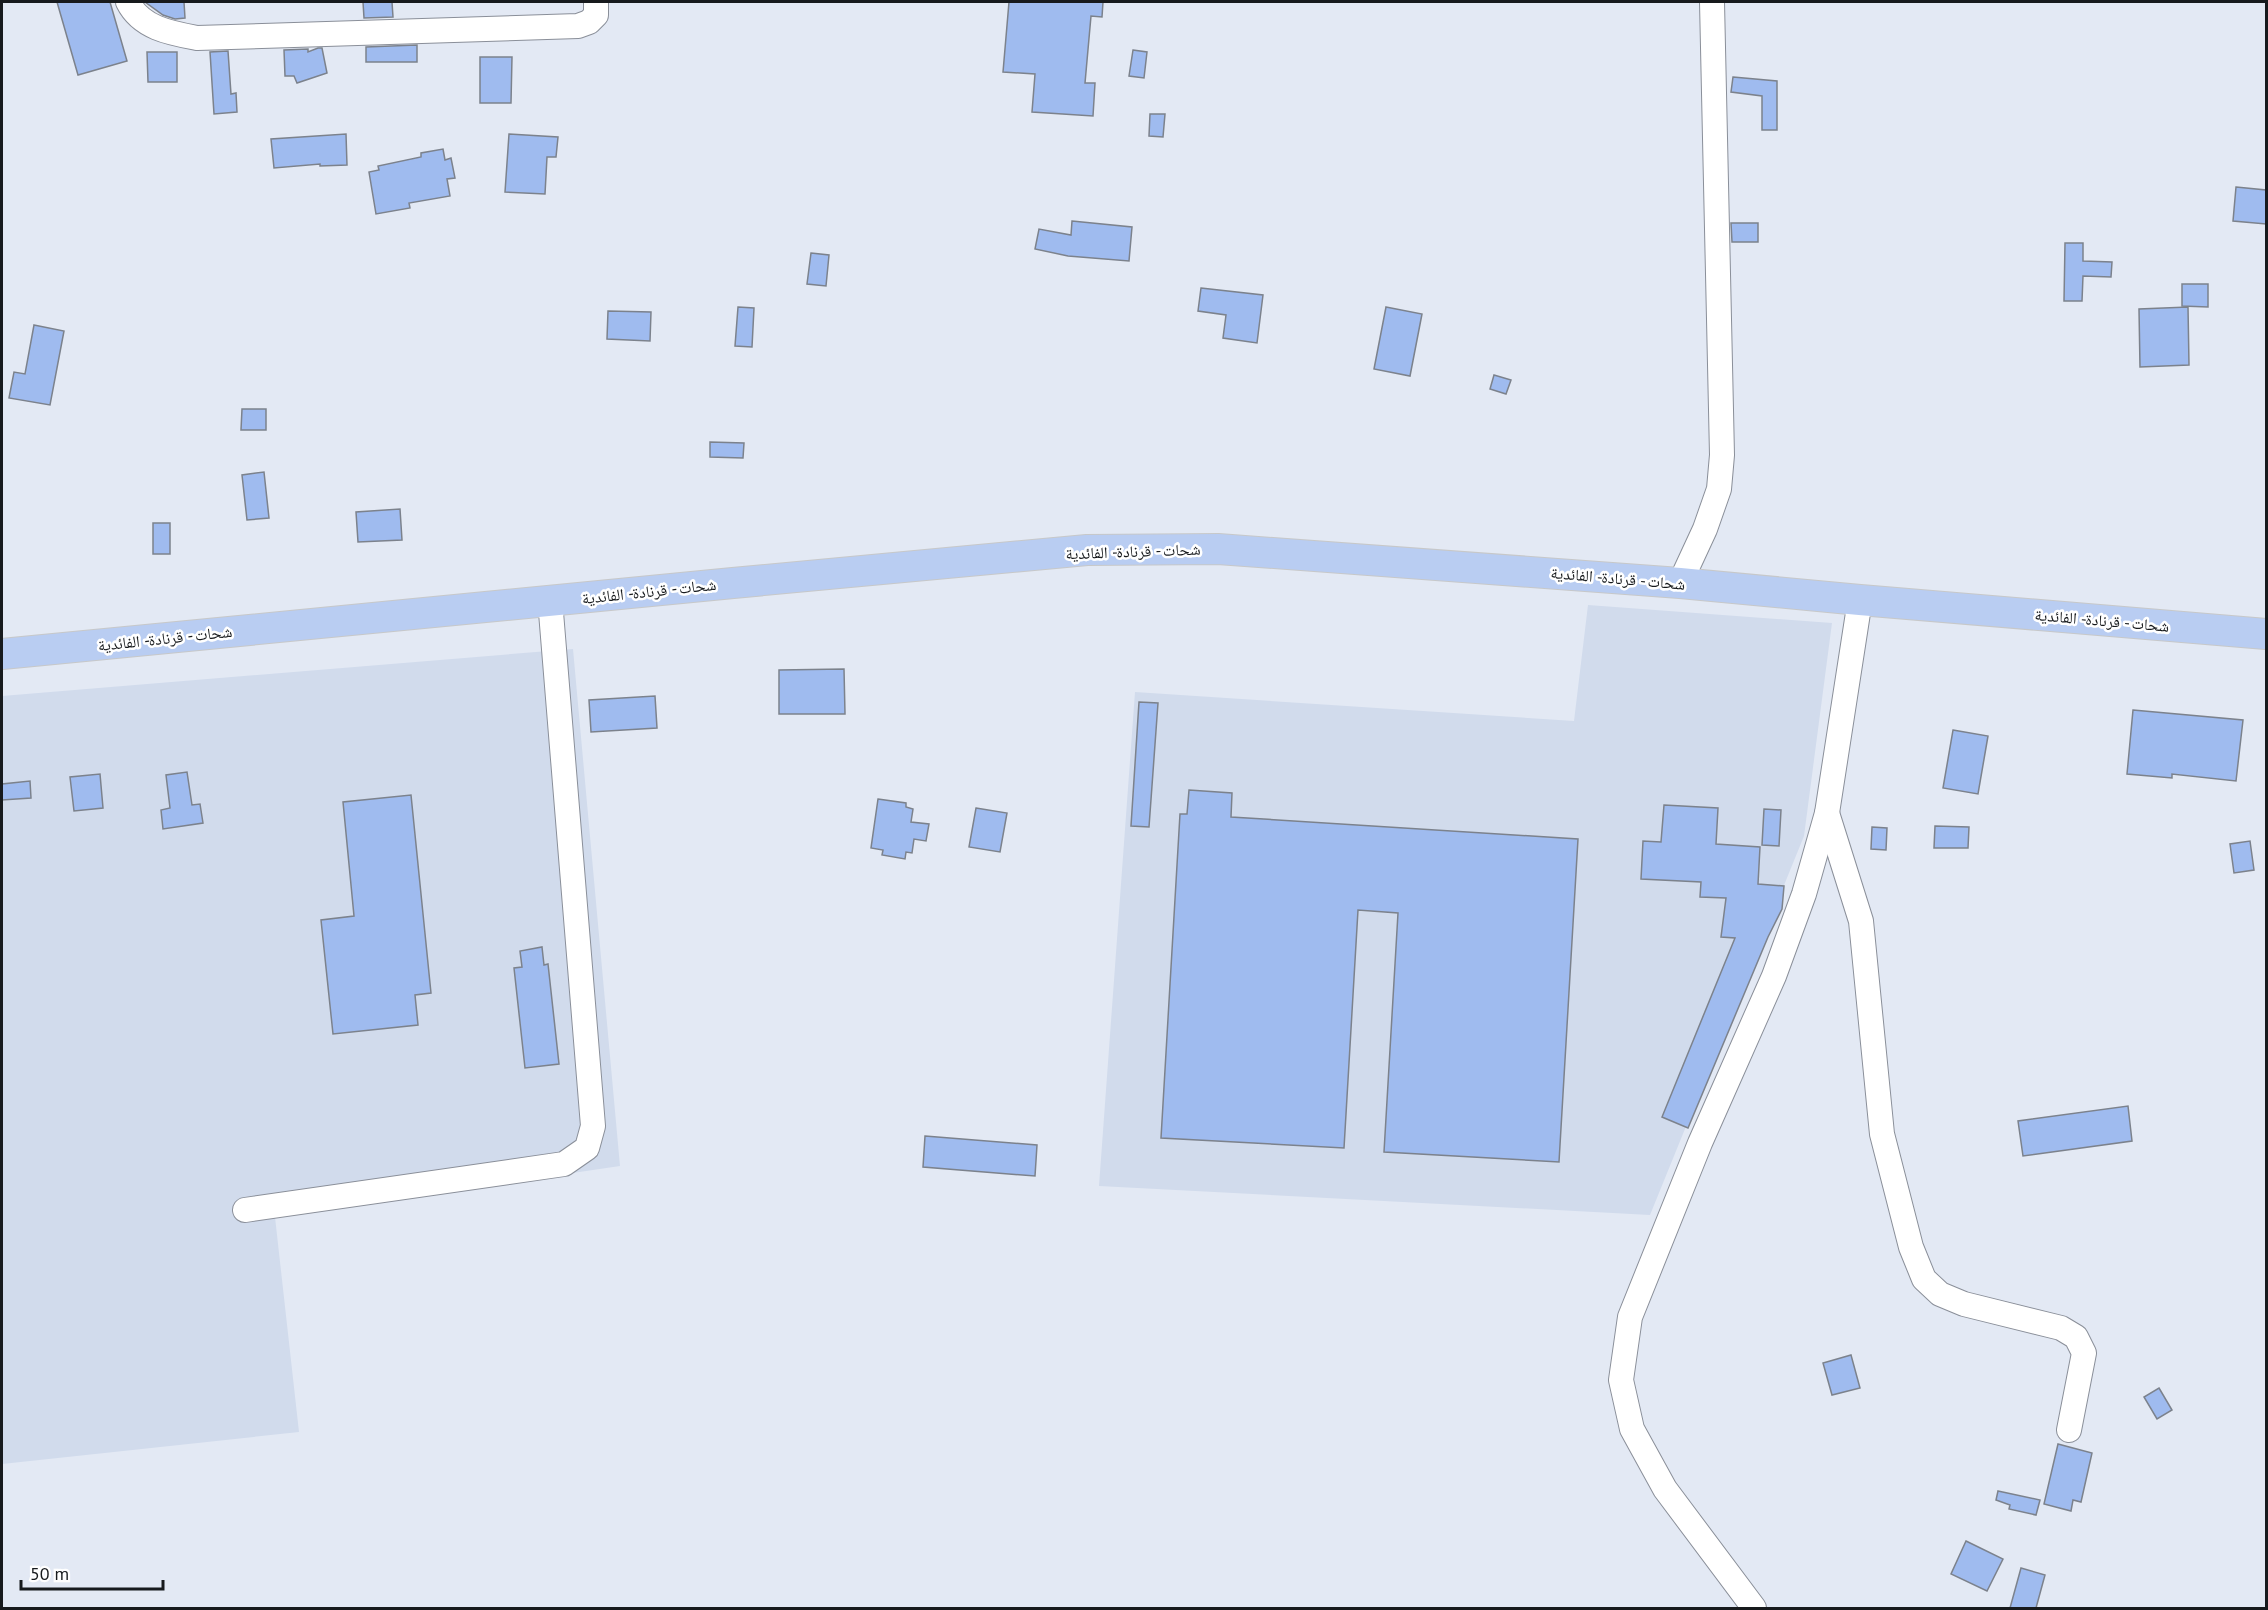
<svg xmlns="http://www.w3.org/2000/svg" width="2268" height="1610" font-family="'PT Sans','Noto Naskh Arabic',sans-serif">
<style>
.built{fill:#d1dbec}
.building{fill:#9fbbef;stroke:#7c828c;stroke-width:1.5}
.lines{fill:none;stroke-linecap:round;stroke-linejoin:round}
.minor-casing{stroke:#8a8f99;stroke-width:26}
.major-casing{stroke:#c7c8c9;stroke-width:32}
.minor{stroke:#fff;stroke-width:24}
.major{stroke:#b9cdf2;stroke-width:30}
.labels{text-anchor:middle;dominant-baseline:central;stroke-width:5;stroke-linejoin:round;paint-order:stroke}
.street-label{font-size:16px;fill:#171a1d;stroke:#fff}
</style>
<rect width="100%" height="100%" fill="#e3e9f4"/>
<g class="built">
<polygon points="1588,605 1832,623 1804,836 1650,1215 1099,1186 1135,692 1574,721"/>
<polygon points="573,649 620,1166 275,1217 299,1432 2,1464 2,696"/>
</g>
<g class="building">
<polygon points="57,2 110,2 127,61 78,75"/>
<polygon points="145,2 184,2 185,18 175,19 163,15"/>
<polygon points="363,2 392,2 393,17 364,18"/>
<polygon points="1009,2 1103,2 1102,17 1091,16 1085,83 1095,83 1093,116 1032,112 1035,74 1003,72"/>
<polygon points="417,45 417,62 366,62 366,47"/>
<polygon points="318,48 322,48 327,73 297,83 294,76 285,76 284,50 308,49 308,52"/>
<polygon points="1133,50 1147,52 1144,78 1129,76"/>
<polygon points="228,51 231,94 236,93 237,112 214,114 210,52"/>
<polygon points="147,52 177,52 177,82 148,82"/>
<polygon points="480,57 512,57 511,103 480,103"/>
<polygon points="1733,77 1777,81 1777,130 1762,130 1762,96 1731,92"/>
<polygon points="1150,114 1165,114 1163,137 1149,136"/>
<polygon points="346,134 347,165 320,166 320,164 274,168 271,139"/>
<polygon points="509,134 558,137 556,157 547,157 545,194 505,192"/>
<polygon points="443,149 445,160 451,158 455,178 447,179 450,196 409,203 410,208 376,214 369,172 379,170 378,166 421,157 421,153"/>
<polygon points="2236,187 2266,190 2266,224 2233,221"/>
<polygon points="1072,221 1132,227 1129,261 1068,256 1035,249 1039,229 1071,235"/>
<polygon points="1731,223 1758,223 1758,242 1732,242"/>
<polygon points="2065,243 2083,243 2083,261 2112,262 2111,277 2083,276 2082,301 2064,301"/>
<polygon points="811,253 829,255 826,286 807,284"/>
<polygon points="2182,284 2208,284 2208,307 2182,306"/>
<polygon points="1201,288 1263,295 1257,343 1223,338 1226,315 1198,311"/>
<polygon points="738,307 754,308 752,347 735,346"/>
<polygon points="1386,307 1422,314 1410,376 1374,369"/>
<polygon points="2188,307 2189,365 2140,367 2139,309"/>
<polygon points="608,311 651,312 650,341 607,339"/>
<polygon points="34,325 64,331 50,405 9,398 14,372 25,374"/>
<polygon points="1494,375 1511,380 1506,394 1490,389"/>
<polygon points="242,409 266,409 266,430 241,430"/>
<polygon points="710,442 744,443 743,458 710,457"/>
<polygon points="264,472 269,518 247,520 242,475"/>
<polygon points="400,509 402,540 358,542 356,512"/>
<rect x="153" y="523" width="17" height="31"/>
<polygon points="844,669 845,714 779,714 779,670"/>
<polygon points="655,696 657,728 591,732 589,700"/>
<polygon points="1139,702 1158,703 1149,827 1131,826"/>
<polygon points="2133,710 2243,720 2236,781 2172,774 2172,778 2127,774"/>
<polygon points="1953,730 1988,736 1978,794 1943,788"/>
<polygon points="187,772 192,805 200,804 203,823 163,829 161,810 170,808 166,775"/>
<polygon points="100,774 103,808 74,811 70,777"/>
<polygon points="30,781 31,798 2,800 2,784"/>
<polygon points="1189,790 1232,793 1231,817 1578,839 1559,1162 1384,1152 1398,913 1358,910 1344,1148 1161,1138 1180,814 1187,814"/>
<polygon points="411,795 431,993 415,995 418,1025 333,1034 321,920 354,916 343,802"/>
<polygon points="878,799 906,803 906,807 913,809 911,822 929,824 926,841 914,839 912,853 906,852 905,859 882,855 883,850 871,848"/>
<polygon points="1664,805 1718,808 1716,844 1760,847 1758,884 1784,886 1782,909 1768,937 1688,1128 1662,1117 1735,938 1721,937 1726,898 1700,897 1701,882 1641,879 1643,841 1661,842"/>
<polygon points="976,808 1007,813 1000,852 969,847"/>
<polygon points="1764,809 1781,810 1779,846 1762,845"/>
<polygon points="1935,826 1969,827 1968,848 1934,848"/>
<polygon points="1872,827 1887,828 1886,850 1871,849"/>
<polygon points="2250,841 2254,870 2234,873 2230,844"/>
<polygon points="542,947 544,965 548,964 559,1064 525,1068 514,968 522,967 520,951"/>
<polygon points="2128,1106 2132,1141 2023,1156 2018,1121"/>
<polygon points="925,1136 1037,1145 1035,1176 923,1167"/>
<polygon points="1851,1355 1860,1388 1832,1395 1823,1363"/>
<polygon points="2159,1388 2172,1410 2157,1419 2144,1397"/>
<polygon points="2058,1444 2092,1453 2081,1502 2073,1500 2071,1511 2044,1504"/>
<polygon points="1998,1491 2040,1500 2036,1515 2009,1509 2010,1505 1996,1500"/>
<polygon points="1966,1541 2003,1559 1987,1591 1951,1574"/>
<polygon points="2021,1568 2045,1575 2036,1608 2010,1608"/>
</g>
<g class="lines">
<g class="minor-casing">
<g id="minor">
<path d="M128,2C141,28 170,33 197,38L578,26L589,22L596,15V2"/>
<polyline points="1680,583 1705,529 1719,489 1722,455 1712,2"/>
<polyline points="1827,813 1861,921 1882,1134 1911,1247 1924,1279 1940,1294 1964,1304 2061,1328 2076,1337 2084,1353 2069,1430"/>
<polyline points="245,1210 564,1164 587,1148 593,1126 550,600"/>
<polyline points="1754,1608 1665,1489 1632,1429 1621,1380 1630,1317 1700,1143 1774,976 1804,894 1827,813 1860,600"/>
</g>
</g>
<g class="major-casing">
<polyline id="major" points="2,654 733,583 1087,550 1218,549 1680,583 1860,600 2266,634"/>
</g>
<use href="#minor" class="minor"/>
<use href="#major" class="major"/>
</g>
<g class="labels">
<g class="street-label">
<text transform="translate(1133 551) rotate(-2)">شحات - قرنادة- الفائدية</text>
<text transform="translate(1618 578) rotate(5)">شحات - قرنادة- الفائدية</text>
<text transform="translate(649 591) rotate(-6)">شحات - قرنادة- الفائدية</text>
<text transform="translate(2102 620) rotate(5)">شحات - قرنادة- الفائدية</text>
<text transform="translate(165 638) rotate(-6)">شحات - قرنادة- الفائدية</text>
</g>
</g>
<rect width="2268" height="1610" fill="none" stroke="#171a1d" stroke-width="6"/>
<path d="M21 1580v9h142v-9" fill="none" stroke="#171a1d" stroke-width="3"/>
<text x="30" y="1580" font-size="18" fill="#171a1d" stroke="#ffffff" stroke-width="4.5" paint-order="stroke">50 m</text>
</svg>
